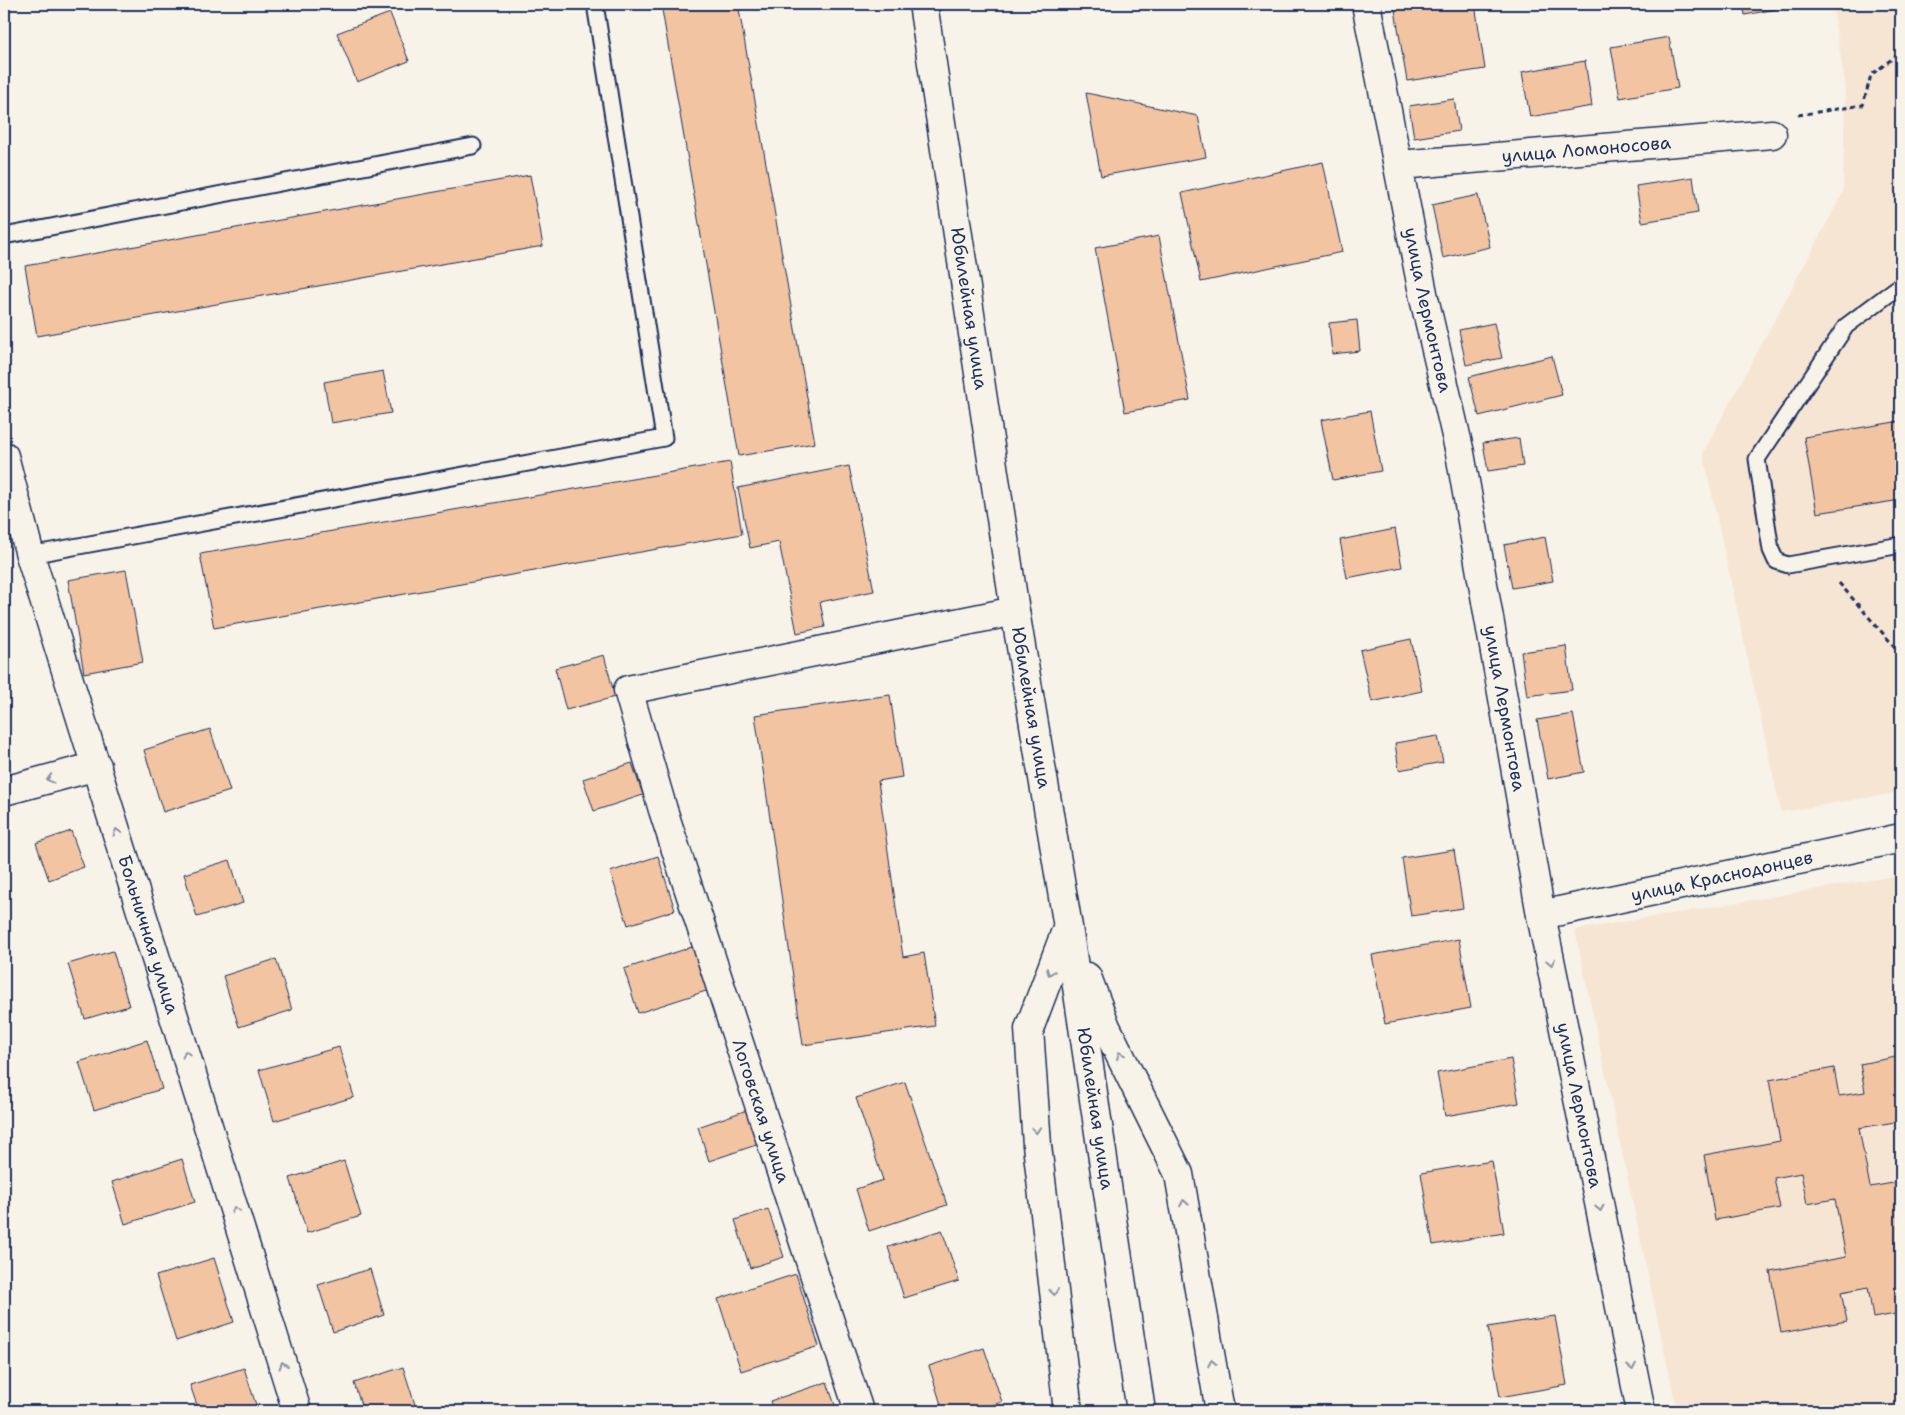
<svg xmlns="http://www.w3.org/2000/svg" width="1905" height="1415" font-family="'Shantell Sans',sans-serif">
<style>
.built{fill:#f6e5d3}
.building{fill:#f2c4a1;stroke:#1b2f5e}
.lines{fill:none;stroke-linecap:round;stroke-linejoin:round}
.service-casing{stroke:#1b2f5e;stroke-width:19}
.minor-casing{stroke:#1b2f5e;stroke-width:31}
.secondary-casing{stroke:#1b2f5e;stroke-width:31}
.path{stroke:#1b2f5e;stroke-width:3;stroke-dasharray:5 4;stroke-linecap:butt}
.service{stroke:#f7f3e8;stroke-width:15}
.minor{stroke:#f7f3e8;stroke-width:28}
.secondary{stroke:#f7f3e8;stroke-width:28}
.oneway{stroke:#8991a3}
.labels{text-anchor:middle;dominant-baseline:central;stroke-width:5;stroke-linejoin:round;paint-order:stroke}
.street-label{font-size:18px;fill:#1b2f5e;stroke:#f7f3e8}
</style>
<rect width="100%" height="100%" fill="#f7f3e8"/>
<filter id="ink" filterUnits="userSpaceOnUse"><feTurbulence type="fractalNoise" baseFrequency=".02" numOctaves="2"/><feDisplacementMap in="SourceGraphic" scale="10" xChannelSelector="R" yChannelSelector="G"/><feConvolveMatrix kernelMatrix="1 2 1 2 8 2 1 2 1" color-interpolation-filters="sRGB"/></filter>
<g filter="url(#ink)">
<g class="built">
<polygon points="1832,4 1901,4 1901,792 1781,812 1703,453 1843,193 1845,83"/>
<polygon points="1901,875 1901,1411 1677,1411 1575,930"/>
</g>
<g class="building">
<polygon points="661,4 738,4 815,443 739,456"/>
<polygon points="1394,4 1475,4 1485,69 1407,81"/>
<polygon points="1743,4 1802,4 1745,15"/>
<polygon points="390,13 409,61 357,82 337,33"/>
<polygon points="1669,37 1678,88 1620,98 1611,47"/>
<polygon points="1585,61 1592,106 1530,117 1522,72"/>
<polygon points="1086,93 1198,116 1206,157 1101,176"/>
<polygon points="1454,99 1459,131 1414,138 1409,106"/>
<polygon points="1323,162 1342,252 1201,282 1182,193"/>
<polygon points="530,175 543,246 37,336 25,266"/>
<polygon points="1693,177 1698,213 1642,222 1636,186"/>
<polygon points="1478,195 1490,247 1443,258 1432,205"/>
<polygon points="1159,236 1190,400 1125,412 1095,248"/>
<polygon points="1357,320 1360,351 1332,354 1329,323"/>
<polygon points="1494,323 1502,358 1466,365 1459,330"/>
<polygon points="1552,356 1562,395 1479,416 1469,377"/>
<polygon points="383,371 391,413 331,423 324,382"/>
<polygon points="1370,411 1381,471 1333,480 1321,420"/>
<polygon points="1901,421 1901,500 1817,513 1804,437"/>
<polygon points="1519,438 1523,466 1488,471 1483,443"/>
<polygon points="730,462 742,534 214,628 200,554"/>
<polygon points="849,466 874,591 820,602 825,627 797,633 779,542 750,548 738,488"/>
<polygon points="1395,529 1402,567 1347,578 1340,540"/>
<polygon points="1545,537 1553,581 1512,588 1504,545"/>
<polygon points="126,570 143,662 84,673 68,580"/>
<polygon points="1411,639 1422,691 1372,702 1360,650"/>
<polygon points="1566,646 1572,690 1527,696 1521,652"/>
<polygon points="604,655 615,697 566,710 555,668"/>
<polygon points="890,695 902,777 878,781 903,957 924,953 935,1026 803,1045 755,715"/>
<polygon points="1573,714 1584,772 1548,779 1537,720"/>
<polygon points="210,729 230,791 163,812 144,750"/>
<polygon points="1438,736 1443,762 1399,770 1395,743"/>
<polygon points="632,763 643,795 594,811 583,779"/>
<polygon points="71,831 84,867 49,880 36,843"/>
<polygon points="1454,850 1463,908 1411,916 1402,858"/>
<polygon points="658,856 675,910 628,925 610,872"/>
<polygon points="230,860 243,903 197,917 184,874"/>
<polygon points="1459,939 1471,1008 1385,1024 1372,955"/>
<polygon points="695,946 709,990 638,1013 624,969"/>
<polygon points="113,951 129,1006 85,1019 68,964"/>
<polygon points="276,959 292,1010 239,1027 223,976"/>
<polygon points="147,1040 162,1089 94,1110 79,1062"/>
<polygon points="339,1047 354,1097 274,1121 259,1070"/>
<polygon points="1901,1056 1901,1121 1859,1128 1870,1187 1899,1182 1901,1193 1901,1313 1873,1318 1868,1287 1841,1292 1847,1321 1781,1333 1770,1271 1846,1257 1835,1199 1807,1204 1801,1173 1774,1178 1780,1208 1715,1220 1704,1155 1780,1141 1769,1080 1834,1068 1839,1096 1865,1092 1860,1064"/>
<polygon points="1511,1059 1519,1103 1445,1116 1437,1073"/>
<polygon points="905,1082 947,1205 869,1231 856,1189 883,1180 856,1098"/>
<polygon points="747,1110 759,1144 709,1161 698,1127"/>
<polygon points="182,1159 195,1202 125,1224 112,1182"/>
<polygon points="344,1161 361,1216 307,1233 290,1178"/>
<polygon points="1492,1161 1504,1233 1433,1245 1421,1173"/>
<polygon points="768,1209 784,1257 750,1268 735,1220"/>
<polygon points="942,1230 959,1281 904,1298 888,1247"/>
<polygon points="214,1258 234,1322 176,1341 156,1276"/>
<polygon points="370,1269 384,1315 333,1332 318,1285"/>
<polygon points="796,1274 819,1346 741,1371 718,1299"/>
<polygon points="1555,1316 1567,1385 1500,1397 1488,1327"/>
<polygon points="984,1348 1002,1402 974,1411 943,1411 929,1366"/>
<polygon points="403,1367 417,1411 363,1411 354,1383"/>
<polygon points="244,1368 258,1411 199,1411 190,1385"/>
<polygon points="827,1382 837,1411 773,1411 770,1401"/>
</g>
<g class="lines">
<g class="service-casing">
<g id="service">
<polyline points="4,236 473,146"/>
<polyline points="1901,285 1846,326 1757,459 1771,550 1776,561 1788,565 1901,545"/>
<polyline points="30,555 664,438 595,4"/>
</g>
</g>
<g class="minor-casing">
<g id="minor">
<path id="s1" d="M1366,4L1424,298L1460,453L1541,915L1641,1411"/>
<path id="s2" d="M1399,165L1772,134"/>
<path id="s3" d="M4,456L30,555L297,1411"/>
<polyline points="4,791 97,766"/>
<path id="s4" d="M1541,915L1901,838"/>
<polyline points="859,1411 663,810 628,690 1015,611"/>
</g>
</g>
<g class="secondary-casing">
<g id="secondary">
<path id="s5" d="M923,4L1015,611L1068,927L1141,1411"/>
<polyline points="1067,928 1029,1029 1037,1145 1068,1411"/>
<polyline points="1087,977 1106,1027 1179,1174 1220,1411"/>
</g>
</g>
<g class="path">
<polyline points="1798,115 1863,105 1871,75 1901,52"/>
<polyline points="1839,583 1901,654"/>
</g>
<use href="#service" class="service"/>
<use href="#minor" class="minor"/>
<use href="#secondary" class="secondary"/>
</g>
<defs><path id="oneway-chevron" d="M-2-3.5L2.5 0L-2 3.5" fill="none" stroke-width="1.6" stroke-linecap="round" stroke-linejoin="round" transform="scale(1.25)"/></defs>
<g class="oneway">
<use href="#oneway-chevron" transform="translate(50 779) rotate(165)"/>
<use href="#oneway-chevron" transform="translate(117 832) rotate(-107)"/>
<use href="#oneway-chevron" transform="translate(1551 962) rotate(79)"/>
<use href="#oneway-chevron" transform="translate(1050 972) rotate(111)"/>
<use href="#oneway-chevron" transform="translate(186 1054) rotate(-107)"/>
<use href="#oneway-chevron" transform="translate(1120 1055) rotate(-116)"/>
<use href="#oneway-chevron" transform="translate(1036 1130) rotate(86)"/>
<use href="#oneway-chevron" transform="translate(1184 1203) rotate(-100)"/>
<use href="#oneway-chevron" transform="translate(1600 1208) rotate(79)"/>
<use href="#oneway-chevron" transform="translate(235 1210) rotate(-107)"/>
<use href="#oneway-chevron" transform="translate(1054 1292) rotate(83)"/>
<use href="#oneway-chevron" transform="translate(1212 1363) rotate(-100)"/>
<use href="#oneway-chevron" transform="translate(283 1365) rotate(-107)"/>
<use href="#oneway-chevron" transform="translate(1632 1367) rotate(79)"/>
</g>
</g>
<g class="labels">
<g class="street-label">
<text stroke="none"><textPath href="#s2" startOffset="188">улица Ломоносова</textPath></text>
<text stroke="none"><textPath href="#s5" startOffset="308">Юбилейная улица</textPath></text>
<text stroke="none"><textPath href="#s1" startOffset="312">улица Лермонтова</textPath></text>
<text stroke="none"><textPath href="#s1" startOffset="718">улица Лермонтова</textPath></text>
<text stroke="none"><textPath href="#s5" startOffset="712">Юбилейная улица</textPath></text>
<text stroke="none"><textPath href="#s4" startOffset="185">улица Краснодонцев</textPath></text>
<text stroke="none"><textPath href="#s3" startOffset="500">Больничная улица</textPath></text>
<text stroke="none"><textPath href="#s1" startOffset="1122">улица Лермонтова</textPath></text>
<text stroke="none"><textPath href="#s5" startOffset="1118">Юбилейная улица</textPath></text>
<text transform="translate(761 1111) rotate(72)">Логовская улица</text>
</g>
</g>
<rect width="1905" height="1415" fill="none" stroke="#f7f3e8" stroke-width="20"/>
<rect x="10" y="10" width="1885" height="1395" fill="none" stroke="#1b2f5e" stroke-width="2" filter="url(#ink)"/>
</svg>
